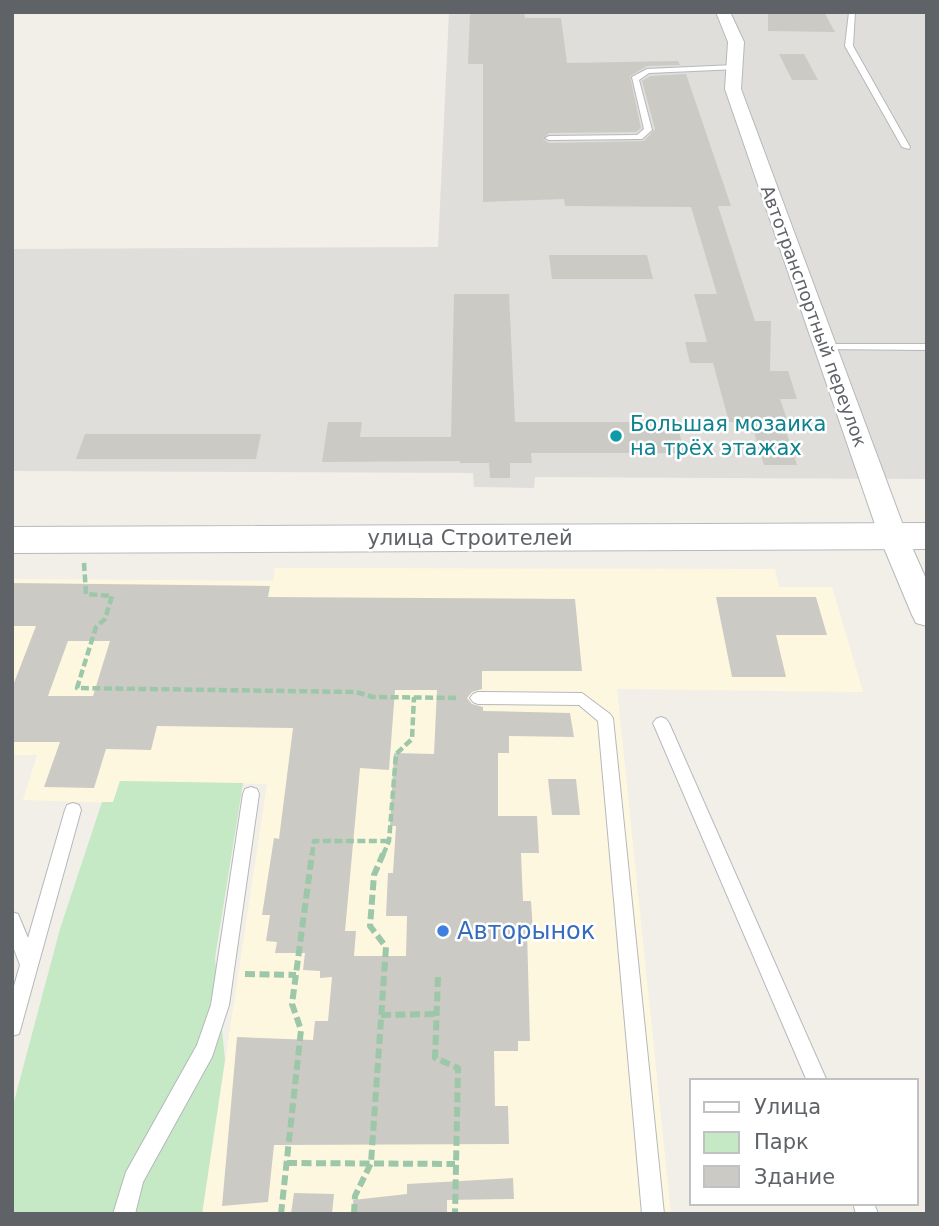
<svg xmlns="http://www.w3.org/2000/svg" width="939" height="1226" font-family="'DejaVu Sans',sans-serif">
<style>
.commercial{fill:#fef7e0}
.industrial{fill:#e0deda}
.green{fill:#c5e8c5}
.building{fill:#cccac5;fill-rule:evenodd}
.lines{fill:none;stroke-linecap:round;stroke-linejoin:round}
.lane-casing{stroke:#b5b8bc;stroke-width:2}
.street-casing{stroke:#b5b8bc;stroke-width:2}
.secondary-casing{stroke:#b6babf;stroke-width:2}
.path-far1{stroke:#9cc7a9;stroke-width:4.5;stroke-dasharray:8 3.5;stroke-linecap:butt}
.path{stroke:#9cc7a9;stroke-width:6;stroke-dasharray:10 4.5;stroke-linecap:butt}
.lane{fill:#fff;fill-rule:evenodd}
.street{fill:#fff;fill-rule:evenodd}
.secondary{fill:#fff;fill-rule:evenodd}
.culture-dot{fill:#0f9aa8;stroke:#fff;stroke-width:2.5}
.shop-dot{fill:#3f7fe0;stroke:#fff;stroke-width:2.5}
.labels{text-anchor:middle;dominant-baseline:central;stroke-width:5;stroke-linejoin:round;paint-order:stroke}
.far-street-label{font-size:18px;fill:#5f6368;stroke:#fff}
.culture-label{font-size:21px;fill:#0d838f;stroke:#fff;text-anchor:start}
.street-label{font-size:21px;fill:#5f6368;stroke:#fff}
.near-shop-label{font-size:24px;fill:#366cbe;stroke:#fff;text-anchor:start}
</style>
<rect width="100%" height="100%" fill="#f1efe8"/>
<polygon class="commercial" points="275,568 775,569 779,587 832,587 863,692 617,689 671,1214 202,1214 267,784 120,781 113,803 23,800 37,755 12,755 12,579 273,581"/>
<polygon class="industrial" points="449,12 927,12 927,479 535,477 534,488 474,487 473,473 12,471 12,249 438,247"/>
<polygon class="green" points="120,781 243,783 215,958 225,1060 202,1214 12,1214 12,1109 60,929 102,802 113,802"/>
<g class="building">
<polygon points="470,12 524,12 525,18 561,18 567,63 678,61 680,65 647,66 630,76 641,128 636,132 549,133 543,139 549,143 644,141 655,129 642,81 650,76 686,74 731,206 718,206 755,321 771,321 770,371 788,371 797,399 780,399 788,422 783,422 797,465 764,465 751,422 729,422 713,363 690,363 685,342 707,342 694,294 717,294 691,207 565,206 564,199 483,202 483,64 468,64"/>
<polygon points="768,12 824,12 835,32 768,31"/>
<polygon points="779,54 804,54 818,80 792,80"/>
<polygon points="549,255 647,255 653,279 552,279"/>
<polygon points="454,294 509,294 515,422 677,422 684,453 531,453 532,463 510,463 510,478 490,478 489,463 460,463 460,461 322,462 328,422 362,422 360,437 451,437"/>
<polygon points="85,434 261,434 256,459 76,459"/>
<path d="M12,583L270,586L268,597L575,599L582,671H482V689L472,692L467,698L472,704L483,707V711L570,713L574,737L509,736V753H498V816H537L539,853H521L523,901H531L533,931H527L530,1041H518V1051H494L495,1106H508L509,1144L274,1145L268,1202L222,1206L237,1037L313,1040L315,1021H328L332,977L320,978V971L303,970L305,953H275L277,942L266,941L270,915H262L274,838L279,839L293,728L157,726L151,750L106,749L94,788L44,787L60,742H12V688L36,626H12ZM68,641H110L93,696H48ZM395,690H437L434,754L394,753L390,826H396L393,873H388L386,916H407L406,956H354L356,931H345L360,768L389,770Z"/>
<polygon points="716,597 816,597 827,635 776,635 786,677 732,677"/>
<polygon points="548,779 576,779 580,815 552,815"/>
<polygon points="513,1178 514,1199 447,1200 447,1214 354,1214 353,1200 407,1194 407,1184"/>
<polygon points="294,1193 334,1194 332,1214 291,1214"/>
</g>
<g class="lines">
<g class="lane-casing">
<g id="lane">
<polygon points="849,12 855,12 853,46 910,147 909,149 902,147 845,46"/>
<polygon points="734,65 738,67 737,69 649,73 639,80 652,130 642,139 549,140 545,138 549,136 637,135 644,129 632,77 647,69"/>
<polygon points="825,344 927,344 927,350 821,349 820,347"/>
<polygon points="478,692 582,693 610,714 613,718 664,1214 642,1214 598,721 579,705 478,704 473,702 470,698 473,694"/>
<polygon points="661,717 666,719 669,723 827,1081 807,1081 653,723 656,719"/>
<polygon points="251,787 257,789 259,794 229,1005 212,1057 143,1182 135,1214 113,1214 126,1172 197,1045 211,1005 243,794 245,789"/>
<polygon points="73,803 79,805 81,810 21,1027 19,1034 12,1036 12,993 20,965 12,944 12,912 18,914 28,938 65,810 67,805"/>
<polygon points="853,1203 874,1203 878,1214 856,1214"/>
</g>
</g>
<g class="street-casing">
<polygon id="street" points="716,12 730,12 744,42 741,89 907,536 927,581 927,626 916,623 912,615 879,536 725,89 728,42"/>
</g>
<g class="secondary-casing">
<polygon id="secondary" points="927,523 927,549 12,553 12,527"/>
</g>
<g class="path-far1">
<polyline points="84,563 86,594 112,596 105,619 96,627 77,688 356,692 373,697 459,698"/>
<polyline points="312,855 314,841 389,841"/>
<polyline points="383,855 389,841 396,754 412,739 414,697"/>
</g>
<g class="path">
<polyline points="245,974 296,975"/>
<polyline points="438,977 435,1058 458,1068 455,1214"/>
<polyline points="381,1015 437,1014"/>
<polyline points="287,1163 455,1164"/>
<polyline points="281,1214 301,1030 292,1004 312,854"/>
<polyline points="354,1214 355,1196 371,1163 386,947 370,926 374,875 383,854"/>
</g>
<use href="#lane" class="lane"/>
<use href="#street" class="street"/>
<use href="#secondary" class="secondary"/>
</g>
<circle class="culture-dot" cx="616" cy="436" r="7"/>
<circle class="shop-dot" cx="443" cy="931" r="7"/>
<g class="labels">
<g class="far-street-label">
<text transform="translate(814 316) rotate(70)">Автотранспортный переулок</text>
</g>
<g class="culture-label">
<text x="630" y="424">Большая мозаика<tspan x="630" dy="24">на трёх этажах</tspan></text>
</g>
<g class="street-label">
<text x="470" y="538">улица Строителей</text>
</g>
<g class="near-shop-label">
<text x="457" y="931">Авторынок</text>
</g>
</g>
<rect width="939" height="1226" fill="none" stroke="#5f6368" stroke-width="28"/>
<rect x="690" y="1079" width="228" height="126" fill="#ffffff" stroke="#bfc1c3" stroke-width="2"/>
<rect x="704" y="1102" width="35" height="10" fill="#ffffff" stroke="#bfc1c3" stroke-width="2"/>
<text x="754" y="1114" font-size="21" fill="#5f6368">Улица</text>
<rect x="704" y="1132" width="35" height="21" fill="#c5e8c5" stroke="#bfc1c3" stroke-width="2"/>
<text x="754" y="1149" font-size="21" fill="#5f6368">Парк</text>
<rect x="704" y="1166" width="35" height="21" fill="#cccac5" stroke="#bfc1c3" stroke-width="2"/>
<text x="754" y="1184" font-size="21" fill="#5f6368">Здание</text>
</svg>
